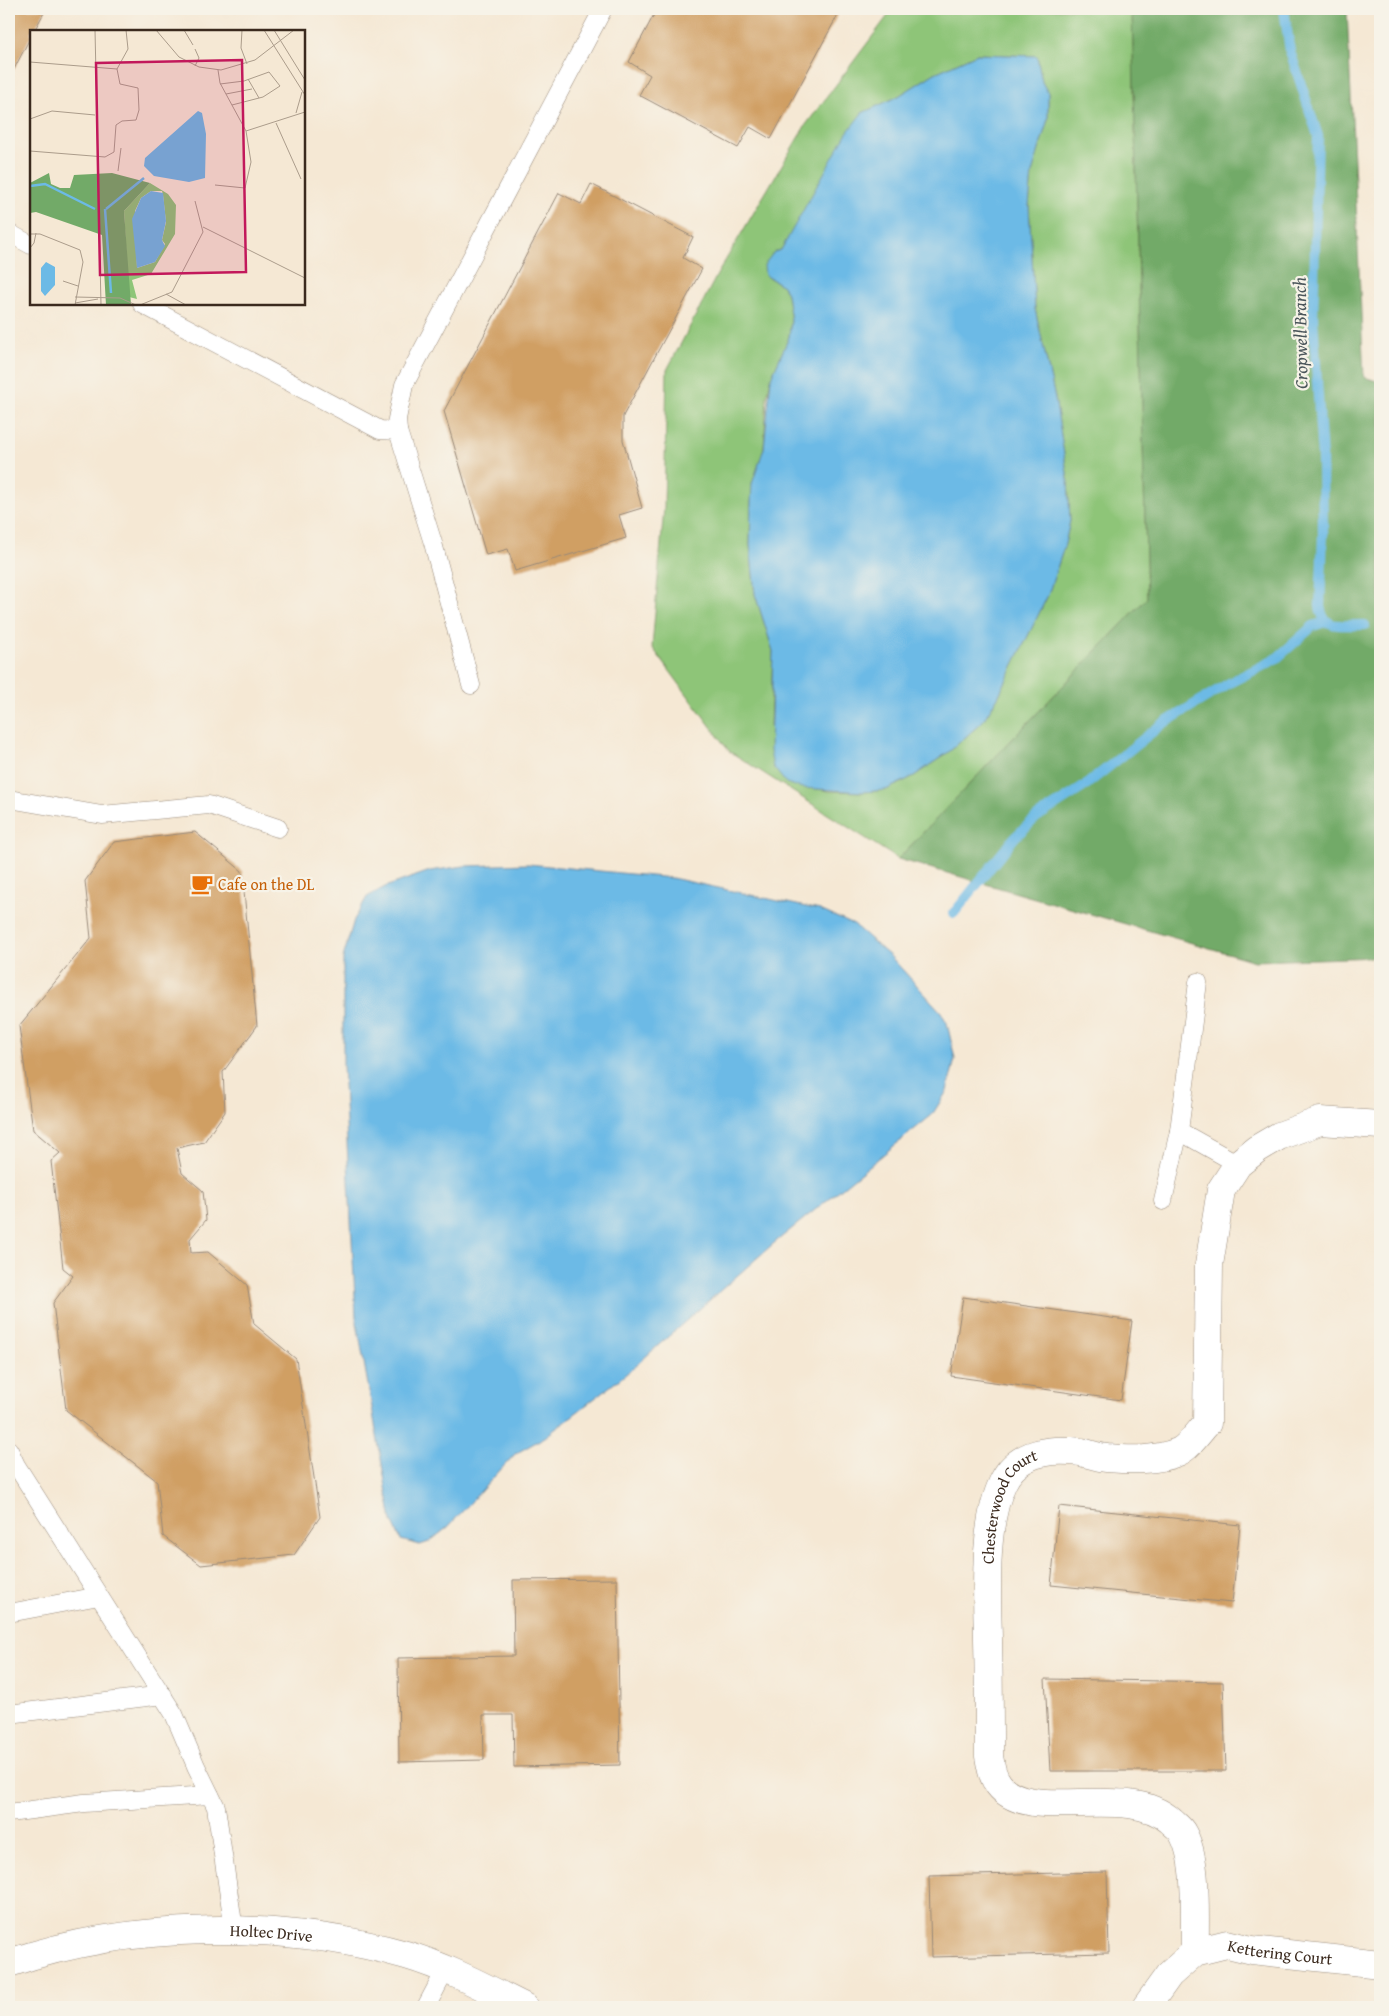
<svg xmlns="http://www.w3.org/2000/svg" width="1389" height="2016" font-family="'Gentium Book Plus',serif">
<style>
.green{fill:#8ec578;stroke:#64784b;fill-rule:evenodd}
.forest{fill:#72aa68;stroke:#566a43}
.water{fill:#6cbae6;stroke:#547282}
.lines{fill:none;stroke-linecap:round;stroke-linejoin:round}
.stream{stroke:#6cbae6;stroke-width:10}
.building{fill:#d09f64}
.service-casing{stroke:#988979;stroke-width:19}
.minor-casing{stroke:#988979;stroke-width:29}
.tertiary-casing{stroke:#988979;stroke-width:29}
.service{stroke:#fff;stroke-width:18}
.minor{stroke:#fff;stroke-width:28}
.tertiary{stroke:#fff;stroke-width:28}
.labels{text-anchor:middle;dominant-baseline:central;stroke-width:4.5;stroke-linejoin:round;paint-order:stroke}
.food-label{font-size:16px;fill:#c56008;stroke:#f7f3e8;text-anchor:start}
.street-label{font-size:16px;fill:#3b2a1e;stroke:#f7f3e8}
.water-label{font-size:18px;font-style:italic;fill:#4a555a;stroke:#f7f3e8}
.inset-river{fill:none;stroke:#6cbae6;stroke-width:2.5}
.inset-road{fill:none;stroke:#ab9c8b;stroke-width:1}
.view{fill:#c2185b;fill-opacity:0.15;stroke:#c2185b;stroke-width:2.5}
.inset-edge{fill:none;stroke:#3b2a1e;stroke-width:2.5}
</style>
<rect width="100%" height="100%" fill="#f7f3e8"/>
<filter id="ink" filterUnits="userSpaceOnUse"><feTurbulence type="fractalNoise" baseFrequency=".02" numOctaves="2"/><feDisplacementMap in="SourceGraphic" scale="10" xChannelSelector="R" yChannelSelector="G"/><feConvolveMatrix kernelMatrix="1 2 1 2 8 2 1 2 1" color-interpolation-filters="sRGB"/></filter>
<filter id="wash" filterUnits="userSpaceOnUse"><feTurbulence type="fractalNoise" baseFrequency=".0096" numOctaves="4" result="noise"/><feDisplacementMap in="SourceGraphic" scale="20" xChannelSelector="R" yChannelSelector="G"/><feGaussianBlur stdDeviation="1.12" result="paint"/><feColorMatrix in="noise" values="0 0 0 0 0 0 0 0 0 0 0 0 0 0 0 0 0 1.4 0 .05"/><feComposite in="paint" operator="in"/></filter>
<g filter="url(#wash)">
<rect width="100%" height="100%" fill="#f5e8d4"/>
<path class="green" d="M893,9H1132L1147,598L898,859L729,751L652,647L664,508L667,370L718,273L805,126ZM977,54L1037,56L1042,82L1048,93V119L1032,173L1029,206L1035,309L1055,398L1068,479L1070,521L1065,544L1048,595L998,697L982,722L950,751L914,776L886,790L863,792L829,791L786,783L770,725L773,651L755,594L750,545L751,502L764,448L767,397L771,378L789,337L791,320L787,294L783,286L768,277L774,252L781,250L862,113L897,97L935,73Z"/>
<polygon class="forest" points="1132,9 1347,9 1364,377 1380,382 1380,957 1255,961 898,859 1147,598"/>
<g class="water">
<polygon points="977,54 1037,56 1042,82 1048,93 1048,119 1032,173 1029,206 1035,309 1055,398 1068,479 1070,521 1065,544 1048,595 998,697 982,722 950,751 914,776 886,790 863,792 802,788 786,783 773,767 770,751 773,651 755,594 750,545 751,502 752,484 764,448 771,378 789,337 791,320 787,294 783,286 765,275 764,265 774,252 781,250 846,134 862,113 897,97 935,73"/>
<polygon points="528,864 672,878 820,910 854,925 891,957 941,1012 947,1023 955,1059 947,1091 932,1115 773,1244 626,1374 545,1437 515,1454 448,1527 429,1542 420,1545 401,1540 392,1521 356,1317 343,1065 343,958 354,920 367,897 385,887 430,871 464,866"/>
</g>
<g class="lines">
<g class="stream">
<path d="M1284,9L1290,51L1318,136L1313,318L1322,458L1323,534L1320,606C1323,632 1345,624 1365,625"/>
<polyline points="954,913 1015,837 1037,817 1082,788 1161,725 1231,682 1276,659 1313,626 1325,622"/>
</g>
</g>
<g id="blocks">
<g class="building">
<polygon points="9,9 46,9 34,31 31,31 31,36 9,79"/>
<polygon points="657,9 841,9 771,139 750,127 738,148 639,95 650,75 629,62"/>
<polygon points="591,184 693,237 683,258 702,269 623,416 623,440 642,508 619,515 626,538 515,571 508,549 486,555 444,411 559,193 581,204"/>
<polygon points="195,832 242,871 257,1026 223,1072 225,1112 204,1142 177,1148 182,1173 203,1191 206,1220 190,1239 191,1253 208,1252 247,1285 254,1324 296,1359 320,1517 294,1555 201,1565 163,1536 157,1481 66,1410 53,1303 73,1276 63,1268 51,1161 60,1153 33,1130 19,1026 91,938 85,881 114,842"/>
<polygon points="963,1297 1132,1321 1121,1400 951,1376"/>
<polygon points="1059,1506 1240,1525 1232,1603 1051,1585"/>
<polygon points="617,1579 620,1765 514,1767 513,1715 483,1715 484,1760 399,1762 398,1658 514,1656 513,1580"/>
<polygon points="1045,1679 1223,1682 1226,1771 1050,1771"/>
<polygon points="1107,1872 1109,1953 931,1957 929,1876"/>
</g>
</g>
</g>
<g filter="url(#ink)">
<use href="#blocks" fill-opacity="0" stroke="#988979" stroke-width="1"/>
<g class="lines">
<g class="service-casing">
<g id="service">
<polyline points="9,233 31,245"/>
<polyline points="142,304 380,430 398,431"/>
<polyline points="471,685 433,543 398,431 397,419 404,385 603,9"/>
<polyline points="9,799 102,815 209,805 278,828"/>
<polyline points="1179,1131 1238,1164"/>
<polyline points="1163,1201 1179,1131 1198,982"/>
<polyline points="9,1450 16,1465 174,1714 196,1766 216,1807 234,1930"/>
<polyline points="9,1613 99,1596"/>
<polyline points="9,1714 163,1695"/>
<polyline points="9,1813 84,1803 210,1795"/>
<polyline points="426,2007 445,1971"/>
</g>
</g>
<g class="minor-casing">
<g id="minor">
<path id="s1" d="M1195,1952C1194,1918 1199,1860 1182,1832C1180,1828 1175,1825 1171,1821C1127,1781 1030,1825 999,1785C992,1776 991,1767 989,1756C989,1717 989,1678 988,1639C987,1594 983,1523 1003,1482C1017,1452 1051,1448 1081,1452C1090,1454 1098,1457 1107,1458C1130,1460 1156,1461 1178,1452C1189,1447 1199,1432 1207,1423L1209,1265L1221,1190L1238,1164L1257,1149L1279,1136L1320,1121L1380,1125"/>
<path id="s2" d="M1146,2007L1169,1975L1195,1952L1227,1944L1252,1950L1380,1964"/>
</g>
</g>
<g class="tertiary-casing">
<g id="tertiary">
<path id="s3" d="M9,1963C132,1921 281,1920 406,1955C447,1967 486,1988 524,2007"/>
</g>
</g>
<use href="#service" class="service"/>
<use href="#minor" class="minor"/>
<use href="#tertiary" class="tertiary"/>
</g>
</g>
<defs>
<g id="cafe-bare" transform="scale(1.725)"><path d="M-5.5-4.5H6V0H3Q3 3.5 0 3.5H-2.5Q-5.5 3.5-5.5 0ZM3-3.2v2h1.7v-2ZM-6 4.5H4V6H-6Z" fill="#e8710a" stroke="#f7f3e8" stroke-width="2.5" paint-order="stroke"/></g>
</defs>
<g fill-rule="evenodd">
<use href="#cafe-bare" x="202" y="884"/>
</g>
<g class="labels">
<g class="food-label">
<text x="218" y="884">Cafe on the DL</text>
</g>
<g class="street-label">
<text stroke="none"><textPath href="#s1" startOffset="606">Chesterwood Court</textPath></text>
<text stroke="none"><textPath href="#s3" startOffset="266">Holtec Drive</textPath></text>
<text stroke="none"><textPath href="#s2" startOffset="161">Kettering Court</textPath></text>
</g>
<g class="water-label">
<text transform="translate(1300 333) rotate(-91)">Cropwell Branch</text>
</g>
</g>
<g transform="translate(30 30)">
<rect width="275" height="275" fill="#f5e8d4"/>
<path d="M120,153L138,164L146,175L145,204L121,244L102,250L107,269L99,267L94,181ZM121,161H132L133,165L136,192L132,210L135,214L125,232L107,238L105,181L111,168Z" fill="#8ec578" fill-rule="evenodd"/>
<path d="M19,143L21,154L30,158H40L44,145L82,143L120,153L94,181L101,275H76L72,205L6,182L0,183V153Z" fill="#72aa68"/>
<path d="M168,81L172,83L176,104L175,148L159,152L124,146L114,136L115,128ZM121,161L133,163L136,191L132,210L135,216L125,232L107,238L102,189L111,168ZM16,232L25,237V255L15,266L11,261V238Z" fill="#6cbae6"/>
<path class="inset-river" d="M0,156L15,154L65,179M75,179L81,263M76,179L114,148"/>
<path class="inset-road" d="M65,0L71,275M126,0L149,27L169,37L191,40L225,30L264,0M154,0L163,15M212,0L211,18L217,34M234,0L275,65M244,0L275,50M165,19L169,28L165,36M0,32L87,39L98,19L96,0M188,40L190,53L216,101M218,49L229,68M190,54L214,51L239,42L250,56L233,67L202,75M196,64L222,59M266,83L272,62M0,89L22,81L65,85M246,93L271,149M0,121L75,127L84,122L86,95L92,91L106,90L109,80L108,58L90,54L87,39M88,141L91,118M185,155L215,158L221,132L216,101L275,82M173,197L275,248M0,204H10L50,220L53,232L45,275M0,218L4,213L6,203M33,251L48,256M136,264L156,275M45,267L90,268L106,275M45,273L68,269M110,275L142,262L173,202L165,171"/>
<path class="view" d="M212,30L216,242L70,245L66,33Z"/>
<rect width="275" height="275" class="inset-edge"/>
</g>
<rect width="1389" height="2016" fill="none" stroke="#f7f3e8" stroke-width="30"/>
</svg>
